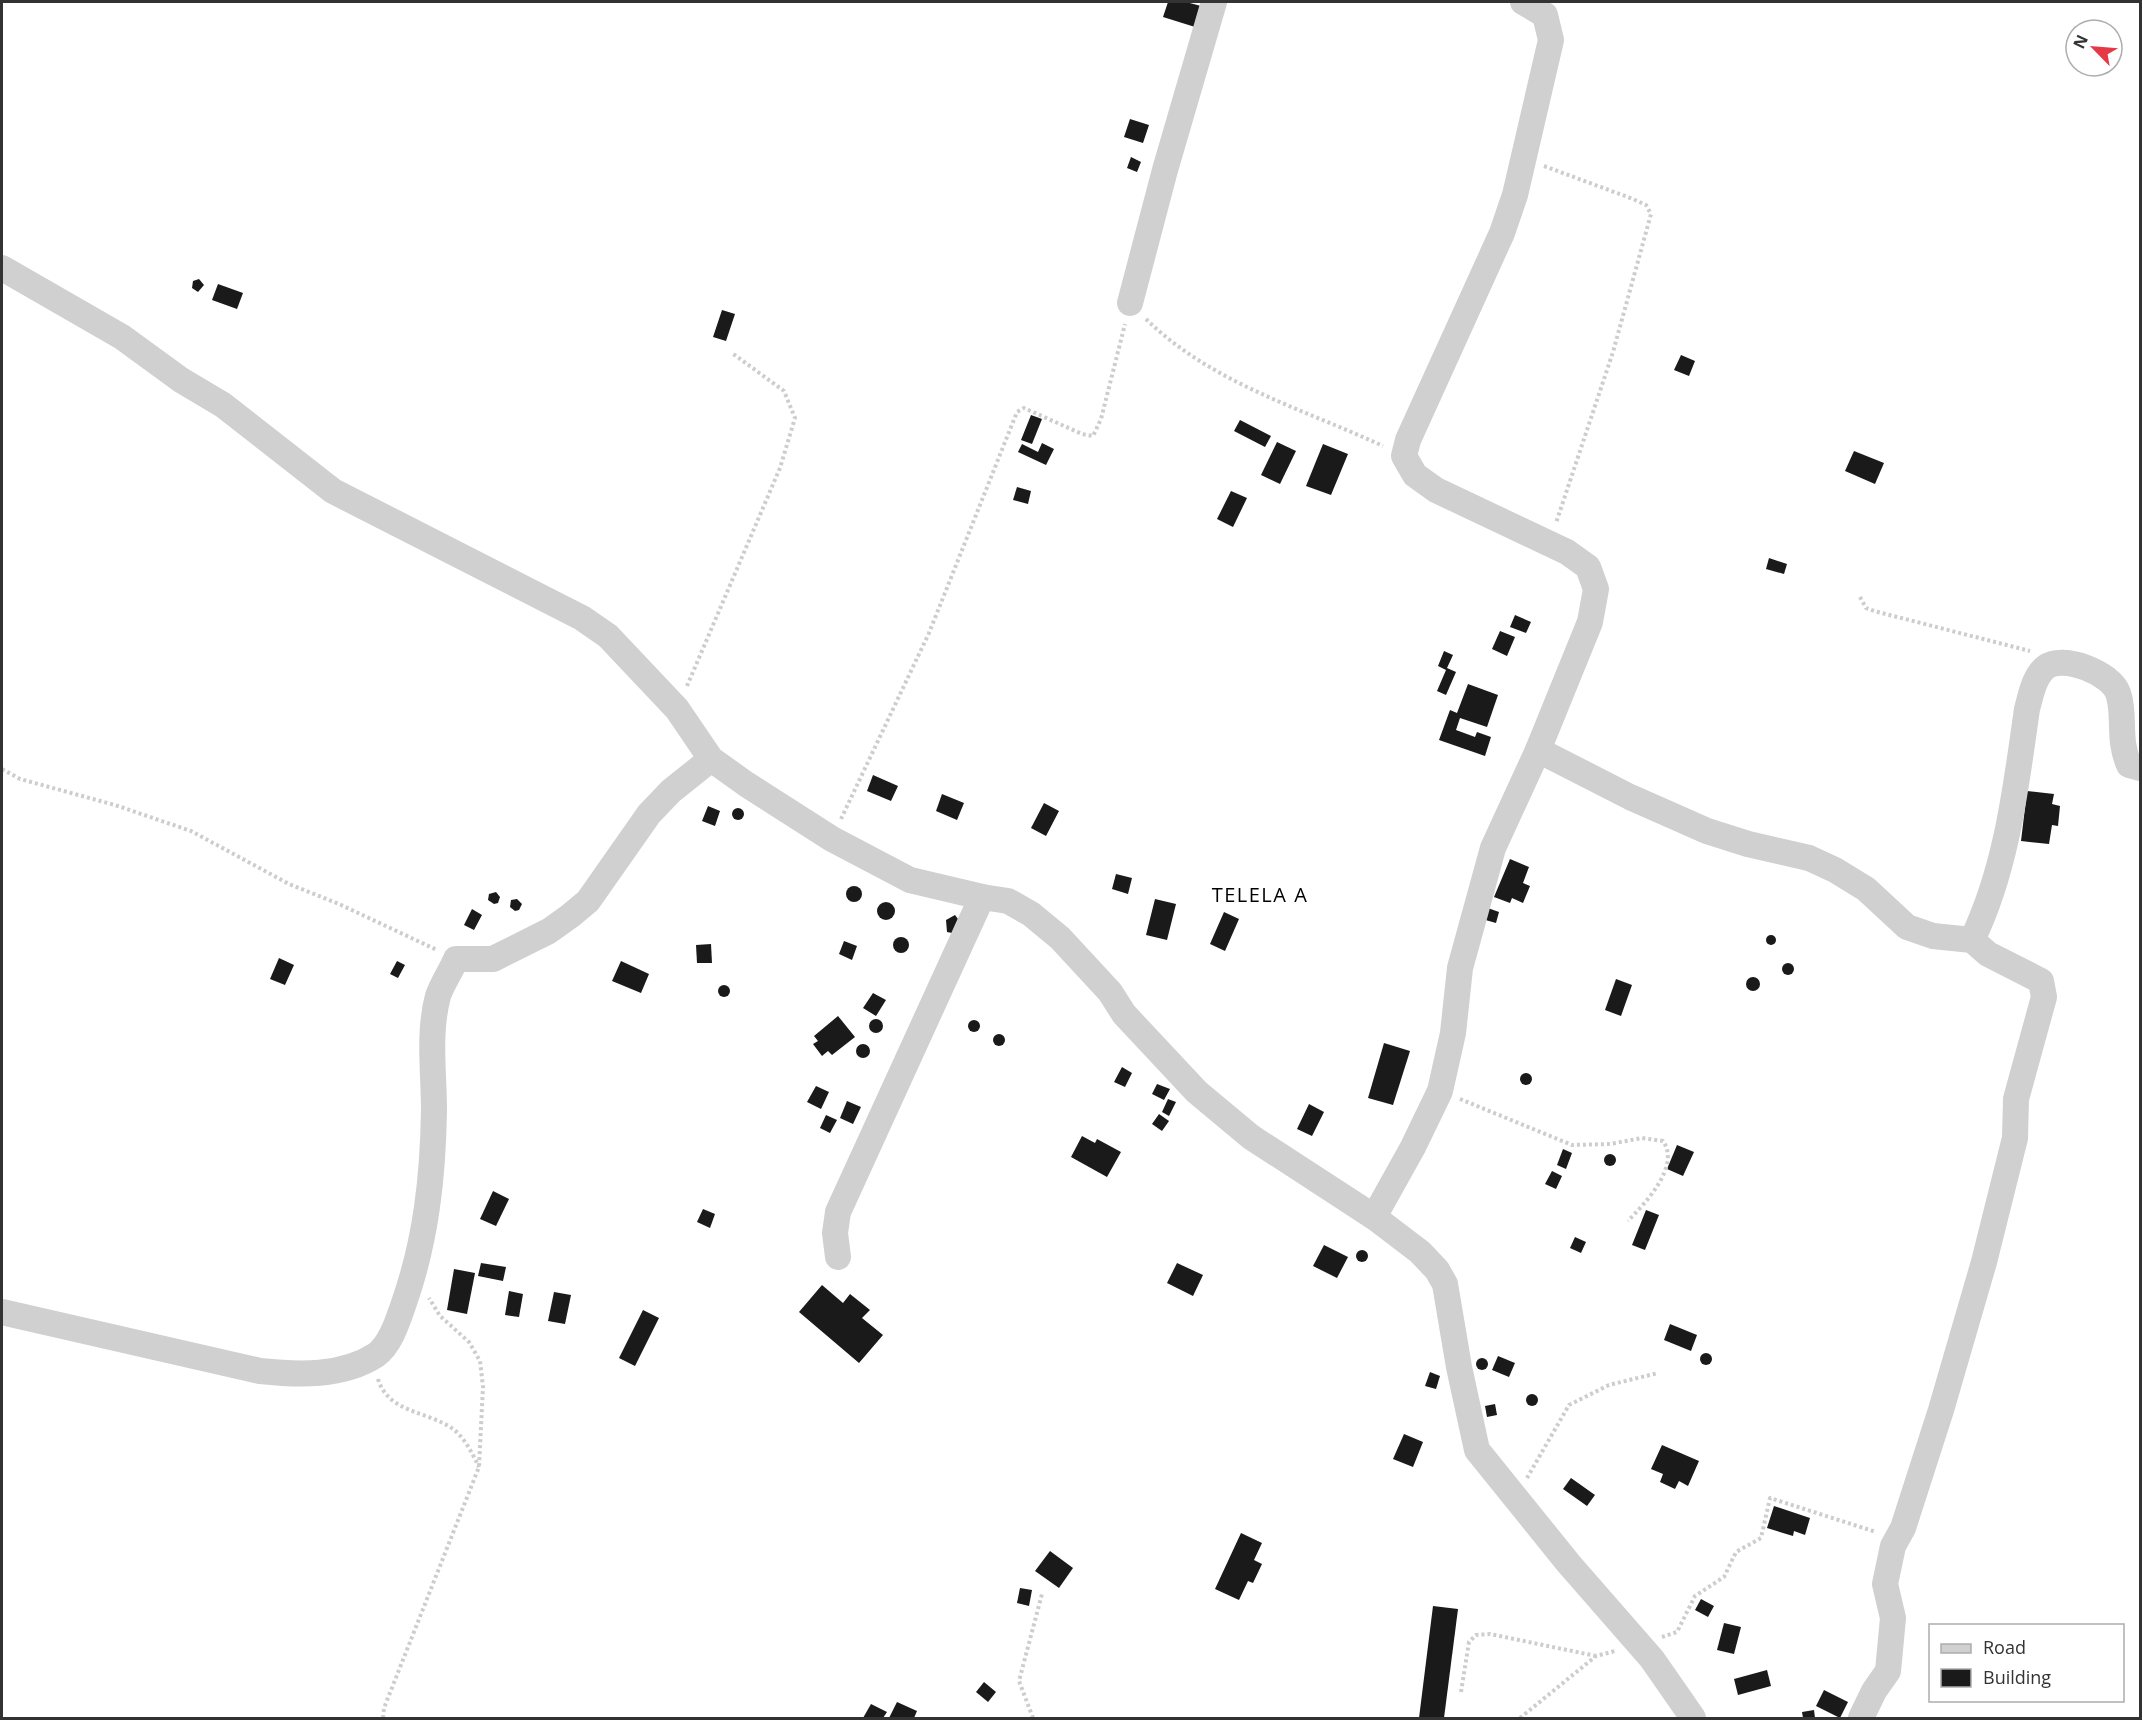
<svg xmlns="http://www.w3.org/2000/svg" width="2142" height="1720" font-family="'Open Sans',sans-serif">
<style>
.building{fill:#1a1a1a}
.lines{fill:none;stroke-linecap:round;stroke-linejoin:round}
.path{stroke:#cdcdcd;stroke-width:4;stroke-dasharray:3 3;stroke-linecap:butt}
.minor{stroke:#d0d0d0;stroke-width:26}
.labels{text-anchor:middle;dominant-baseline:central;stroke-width:6;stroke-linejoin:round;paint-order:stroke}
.quarter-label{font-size:20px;letter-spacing:1.5px;fill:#000;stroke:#fff}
</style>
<rect width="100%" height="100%" fill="#fff"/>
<g class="building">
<polygon points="1168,2 1186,2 1201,6 1195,27 1163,17"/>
<polygon points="1130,119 1149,125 1143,143 1124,137"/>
<polygon points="1131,157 1141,162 1137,172 1127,168"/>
<polygon points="199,279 204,285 198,292 192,288 193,281"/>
<polygon points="218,284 243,293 237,309 212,300"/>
<polygon points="722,310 735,314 726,341 713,337"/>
<polygon points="1681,355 1695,361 1689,376 1674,370"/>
<polygon points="1031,415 1042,419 1032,444 1021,440"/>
<polygon points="1240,420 1271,436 1265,447 1234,431"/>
<polygon points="1277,442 1296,451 1280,484 1261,475"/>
<polygon points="1042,443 1054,449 1046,465 1018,452 1022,444 1038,452"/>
<polygon points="1323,444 1348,454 1331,495 1306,486"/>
<polygon points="1854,451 1884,463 1875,484 1845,471"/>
<polygon points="1017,487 1031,491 1028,504 1013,500"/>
<polygon points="1231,491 1247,498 1233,527 1217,519"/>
<polygon points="1769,558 1787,564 1784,574 1766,569"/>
<polygon points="1515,615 1531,622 1526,633 1510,627"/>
<polygon points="1500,631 1515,637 1507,656 1492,649"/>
<polygon points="1444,651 1453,655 1447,668 1456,672 1446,695 1437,691 1446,670 1438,666"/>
<polygon points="1468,684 1498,695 1487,727 1460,718 1456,730 1475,737 1477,732 1491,737 1485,756 1439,740 1450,710 1457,713"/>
<polygon points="873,775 898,786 891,801 867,791"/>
<polygon points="2027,791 2054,794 2052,804 2060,806 2058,826 2052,825 2049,844 2021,841"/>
<polygon points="942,794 964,803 957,820 936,811"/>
<polygon points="1044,803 1059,811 1046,836 1031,828"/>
<polygon points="708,806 720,811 715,826 702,821"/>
<circle cx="738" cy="814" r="6"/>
<polygon points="1510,859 1529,867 1523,883 1530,886 1523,903 1512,898 1510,903 1494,897"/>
<polygon points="1116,874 1132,878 1128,894 1112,889"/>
<circle cx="854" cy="894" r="8"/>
<polygon points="496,892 500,897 498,903 494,904 488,900 489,894"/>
<polygon points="517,899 522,904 519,910 515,911 510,907 511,900"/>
<polygon points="1155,899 1176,904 1167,940 1146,935"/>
<circle cx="886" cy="911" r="9"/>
<polygon points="1485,907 1499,912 1496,923 1482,919"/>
<polygon points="472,909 482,915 474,930 464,925"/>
<polygon points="1224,912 1239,919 1225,951 1210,944"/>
<polygon points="955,915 958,919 952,933 947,932 946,920"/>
<circle cx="1771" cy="940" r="5"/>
<circle cx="901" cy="945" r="8"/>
<polygon points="844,941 857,946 852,960 839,954"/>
<polygon points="711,944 712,963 697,963 696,945"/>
<polygon points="279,958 294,965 285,985 270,979"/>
<polygon points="397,961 405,965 398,978 390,974"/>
<polygon points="621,961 649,974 641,993 612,981"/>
<circle cx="1788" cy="969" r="6"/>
<circle cx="1753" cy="984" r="7"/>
<polygon points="1616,979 1632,985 1621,1016 1605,1010"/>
<circle cx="724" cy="991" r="6"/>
<polygon points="873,993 886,1000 876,1016 863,1008"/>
<polygon points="838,1016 855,1037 832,1055 828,1051 822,1056 813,1044 818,1041 814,1036"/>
<circle cx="876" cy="1026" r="7"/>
<circle cx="974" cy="1026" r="6"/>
<circle cx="999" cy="1040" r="6"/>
<polygon points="1384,1043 1410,1051 1393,1105 1368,1098"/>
<circle cx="863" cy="1051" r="7"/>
<polygon points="1122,1067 1132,1073 1125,1087 1114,1082"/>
<circle cx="1526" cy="1079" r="6"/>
<polygon points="1157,1084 1170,1089 1164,1100 1152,1094"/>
<polygon points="816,1086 829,1092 821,1109 807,1102"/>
<polygon points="1168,1099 1176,1102 1169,1116 1162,1112"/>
<polygon points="847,1101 861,1107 853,1124 840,1118"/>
<polygon points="1309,1104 1324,1112 1312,1136 1297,1129"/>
<polygon points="1159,1114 1169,1121 1162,1131 1152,1124"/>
<polygon points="826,1115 837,1120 830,1133 820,1128"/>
<polygon points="1082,1136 1095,1143 1097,1139 1121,1152 1107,1177 1071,1157"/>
<polygon points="1677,1145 1694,1152 1683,1176 1667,1169"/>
<polygon points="1563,1149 1572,1153 1566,1169 1557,1165"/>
<circle cx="1610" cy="1160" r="6"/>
<polygon points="1552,1171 1562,1176 1556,1189 1545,1184"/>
<polygon points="493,1191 509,1199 496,1226 480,1219"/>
<polygon points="703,1209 715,1214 710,1228 697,1222"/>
<polygon points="1646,1210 1659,1215 1645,1250 1632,1245"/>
<polygon points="1575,1237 1586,1242 1581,1253 1570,1248"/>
<polygon points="1324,1245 1348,1257 1337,1278 1313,1266"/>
<circle cx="1362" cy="1256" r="6"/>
<polygon points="481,1263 506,1267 503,1281 478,1276"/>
<polygon points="1177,1263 1203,1275 1193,1296 1167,1283"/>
<polygon points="454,1269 475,1273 467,1314 447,1310"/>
<polygon points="822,1285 843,1303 850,1294 870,1310 862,1318 883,1335 859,1363 799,1312"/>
<polygon points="509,1291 523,1294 519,1317 505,1315"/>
<polygon points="554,1292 571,1295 565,1324 548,1321"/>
<polygon points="643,1310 659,1318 635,1366 619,1358"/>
<polygon points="1670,1324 1697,1335 1691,1351 1664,1340"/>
<circle cx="1706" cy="1359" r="6"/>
<polygon points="1498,1356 1515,1363 1509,1377 1492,1370"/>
<circle cx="1482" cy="1364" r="6"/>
<polygon points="1430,1372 1440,1376 1436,1389 1425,1386"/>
<circle cx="1532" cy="1400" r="6"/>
<polygon points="1495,1404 1497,1415 1487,1417 1485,1406"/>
<polygon points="1404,1434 1423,1442 1413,1467 1393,1459"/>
<polygon points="1662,1445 1699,1461 1688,1486 1679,1481 1675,1489 1660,1482 1663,1474 1651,1469"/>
<polygon points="1571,1478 1595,1495 1587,1506 1563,1489"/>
<polygon points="1774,1506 1810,1518 1805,1535 1794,1531 1793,1536 1767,1528"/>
<polygon points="1241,1533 1262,1543 1254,1560 1262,1564 1253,1583 1248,1581 1239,1600 1215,1589"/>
<polygon points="1050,1551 1073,1568 1059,1588 1035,1571"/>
<polygon points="1020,1588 1032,1590 1029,1606 1017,1603"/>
<polygon points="1701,1599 1714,1606 1708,1617 1695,1610"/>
<polygon points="1433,1606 1458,1609 1444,1718 1419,1718"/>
<polygon points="1724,1623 1741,1627 1734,1654 1717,1650"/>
<polygon points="1767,1670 1771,1686 1738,1695 1734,1679"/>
<polygon points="984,1682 996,1692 988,1702 976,1692"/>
<polygon points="1824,1690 1848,1702 1840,1718 1816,1706"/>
<polygon points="897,1702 917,1711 914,1718 889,1718"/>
<polygon points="871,1704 887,1712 883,1718 863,1718"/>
<polygon points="1814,1710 1815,1718 1803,1718 1802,1712"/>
</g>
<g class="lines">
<g class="path">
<polyline points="1544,166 1633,199 1646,205 1651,214 1613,352 1556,523"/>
<path d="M1146,319C1211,383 1301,408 1383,446"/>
<polyline points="1860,597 1866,608 1874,611 2030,651"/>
<polyline points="687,686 780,468 795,418 784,391 732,353"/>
<polyline points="2,769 20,779 115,805 191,831 289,884 339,904 437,950"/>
<polyline points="841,819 929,633 1017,412 1024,408 1082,434 1093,436 1101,419 1125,324"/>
<path d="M1460,1099L1572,1145L1610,1144L1642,1138L1663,1141C1681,1167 1644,1204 1628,1221"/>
<path d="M378,1379C388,1413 428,1411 453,1429C465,1438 472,1453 479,1467"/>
<polyline points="1527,1478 1569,1405 1609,1385 1658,1373"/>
<polyline points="1662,1637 1677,1632 1695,1596 1724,1577 1736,1552 1761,1538 1770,1498 1876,1532"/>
<polyline points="1461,1692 1469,1642 1476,1635 1490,1634 1596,1656"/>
<polyline points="383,1718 384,1708 479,1467 483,1387 480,1361 469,1342 440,1316 429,1298"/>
<polyline points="1033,1718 1019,1681 1042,1594"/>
<polyline points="1520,1718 1596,1656 1615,1651"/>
</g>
<g class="minor">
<polyline points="2,268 122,337 181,380 223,405 333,491 582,618 608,636 677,709 711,759 746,784 832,839 910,880 982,897 1008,901 1031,914 1060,938 1110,992 1124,1014 1197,1092 1251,1137 1374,1217 1420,1252 1437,1270 1445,1284 1459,1367 1477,1450 1569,1564 1652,1659 1693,1718"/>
<polyline points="1130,303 1165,170 1214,2"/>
<polyline points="1538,750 1630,797 1707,831 1748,844 1809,858 1835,870 1866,889 1907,927 1933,936 1972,940 1988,954 2041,981 2044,997 2016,1099 2015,1138 1984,1262 1941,1410 1903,1528 1893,1546 1885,1584 1893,1618 1888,1671 1874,1691 1861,1718"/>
<path d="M1972,940C2007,868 2016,786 2027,709C2031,695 2034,676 2046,667C2063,654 2111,673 2118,693C2126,716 2117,737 2129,765L2140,768"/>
<polyline points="1374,1217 1413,1147 1440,1091 1453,1033 1460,968 1493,848 1538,750 1590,622 1596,589 1588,567 1567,552 1436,490 1415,475 1404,456 1408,440 1502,233 1515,195 1551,40 1545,15 1523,2"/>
<polyline points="838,1257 835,1233 838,1212 982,897"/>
<path d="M2,1312L260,1371C298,1375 342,1377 376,1355C391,1344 398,1320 404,1303C426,1240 433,1177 434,1110C434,1073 428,1033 438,996C442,984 451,971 456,959H493L549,931L570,916L588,901L649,814L671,791L711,759"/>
</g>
</g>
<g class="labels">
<g class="quarter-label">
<text x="1260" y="894">TELELA A</text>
</g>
</g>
<rect width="2142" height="1720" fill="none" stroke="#333333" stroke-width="6"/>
<rect x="1929" y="1624" width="195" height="78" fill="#ffffff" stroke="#adadad" stroke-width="1.5"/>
<rect x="1941" y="1644" width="30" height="9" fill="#d0d0d0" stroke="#adadad" stroke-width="1.5"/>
<text x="1983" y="1654" font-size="18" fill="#333333">Road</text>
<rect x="1941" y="1669" width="30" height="18" fill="#1a1a1a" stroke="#adadad" stroke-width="1.5"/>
<text x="1983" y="1684" font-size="18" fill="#333333">Building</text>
<g transform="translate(2094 48) rotate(295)"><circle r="28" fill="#ffffff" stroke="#adadad" stroke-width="1.5"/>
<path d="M0-4.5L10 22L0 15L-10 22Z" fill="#e63946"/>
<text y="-9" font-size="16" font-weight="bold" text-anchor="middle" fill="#333333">N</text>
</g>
</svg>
